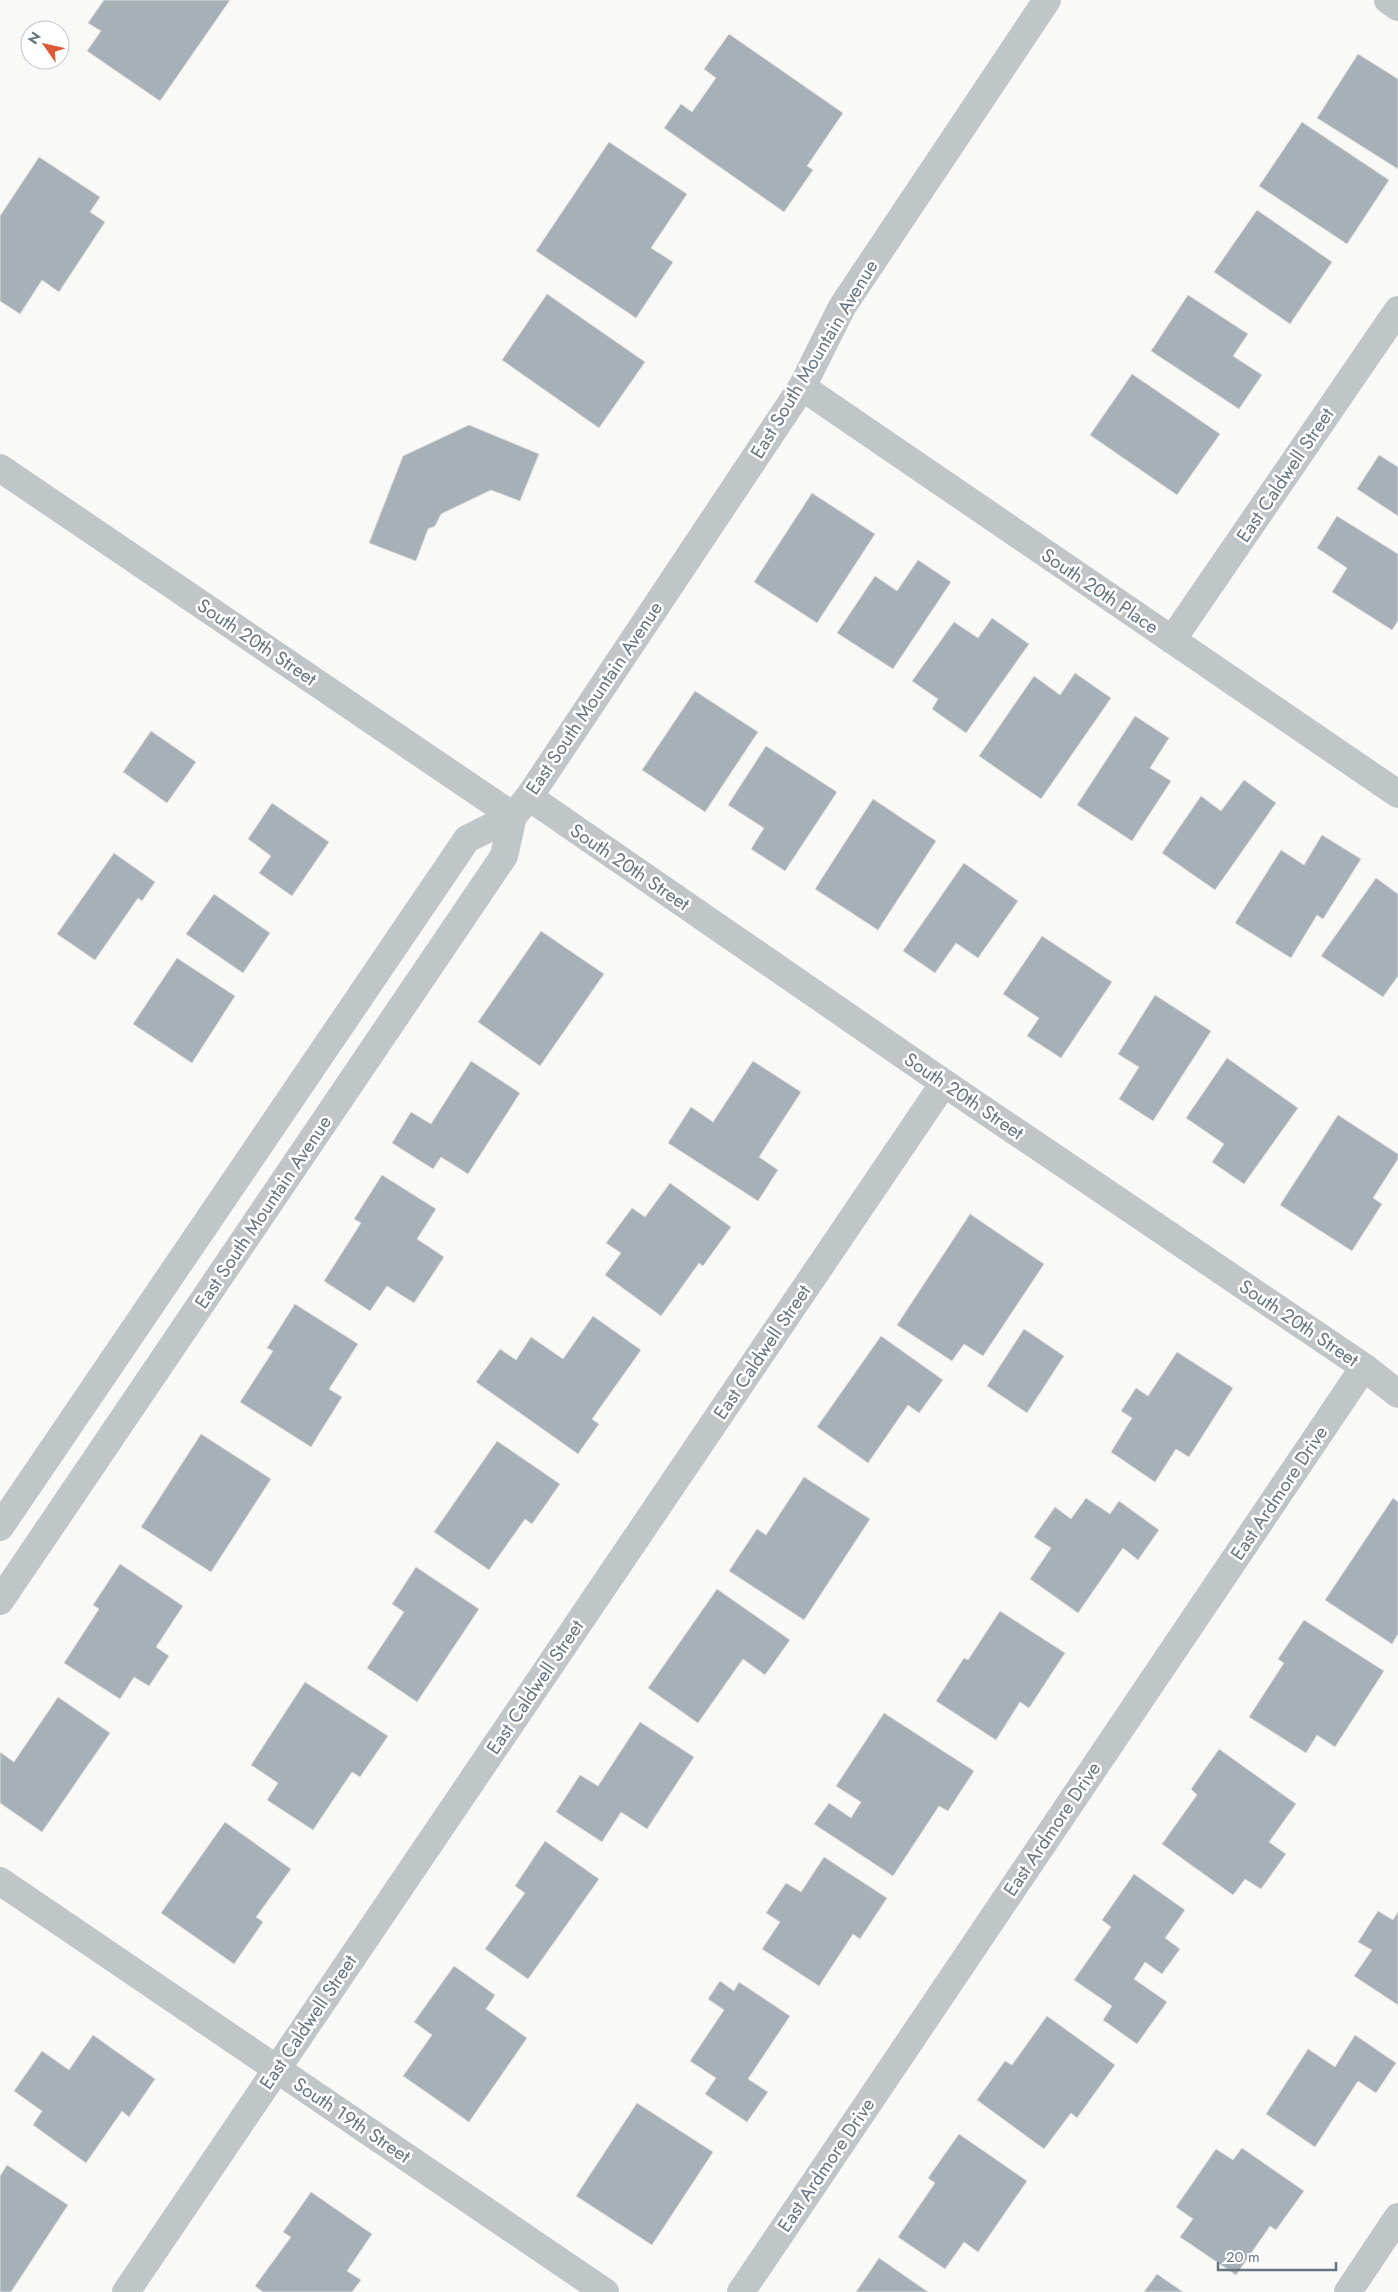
<svg xmlns="http://www.w3.org/2000/svg" width="1398" height="2292" font-family="Jost,sans-serif">
<style>
.building{fill:#a7b0b6;stroke:#dbdbd9}
.lines{fill:none;stroke-linecap:round;stroke-linejoin:round}
.street{stroke:#c0c5c8;stroke-width:28}
.labels{text-anchor:middle;dominant-baseline:central;stroke-width:5;stroke-linejoin:round;paint-order:stroke}
.street-label{font-size:19px;fill:#657480;stroke:#fff}
</style>
<rect width="100%" height="100%" fill="#f9f9f7"/>
<g class="building">
<polygon points="104,0 230,0 160,101 87,51 101,31 88,23"/>
<polygon points="729,34 843,113 807,166 813,170 784,212 664,128 681,104 692,112 716,78 704,69"/>
<polygon points="1358,54 1398,79 1398,169 1317,118"/>
<polygon points="1302,122 1389,180 1347,244 1259,186"/>
<polygon points="609,142 687,194 651,248 673,262 636,318 536,251"/>
<polygon points="39,157 100,197 90,212 105,222 59,292 42,280 20,314 0,301 0,216"/>
<polygon points="1257,210 1332,262 1290,324 1214,272"/>
<polygon points="547,294 645,362 599,428 502,360"/>
<polygon points="1188,295 1248,334 1233,356 1262,375 1239,409 1151,351"/>
<polygon points="1132,374 1220,434 1177,495 1090,435"/>
<polygon points="469,425 539,454 520,501 491,490 441,514 435,526 428,529 416,561 369,543 403,456"/>
<polygon points="1379,455 1398,467 1398,516 1357,489"/>
<polygon points="812,493 875,534 817,623 754,582"/>
<polygon points="1337,516 1398,554 1398,621 1392,630 1332,592 1347,568 1317,548"/>
<polygon points="918,560 951,582 893,669 837,633 875,576 897,591"/>
<polygon points="992,618 1029,644 966,733 932,709 938,699 912,681 954,622 978,638"/>
<polygon points="1075,673 1111,698 1041,799 979,756 1034,676 1060,695"/>
<polygon points="695,691 758,732 705,812 642,770"/>
<polygon points="1135,716 1169,738 1150,768 1171,781 1132,841 1077,805"/>
<polygon points="151,731 196,762 167,803 123,772"/>
<polygon points="766,746 837,792 785,871 751,849 764,828 728,805"/>
<polygon points="1244,780 1276,803 1215,890 1162,853 1201,796 1221,811"/>
<polygon points="873,799 936,841 878,930 815,889"/>
<polygon points="272,803 329,842 292,896 259,873 271,856 248,839"/>
<polygon points="1322,835 1361,859 1323,919 1317,915 1291,958 1235,923 1281,850 1304,865"/>
<polygon points="114,853 155,882 142,901 138,898 95,960 57,934"/>
<polygon points="964,863 1018,901 978,958 956,943 935,973 903,951"/>
<polygon points="1376,878 1398,894 1398,976 1383,997 1321,956"/>
<polygon points="214,894 270,933 243,973 186,934"/>
<polygon points="541,931 604,974 540,1066 478,1022"/>
<polygon points="1042,936 1112,982 1061,1058 1027,1036 1039,1018 1003,994"/>
<polygon points="177,958 235,996 192,1063 133,1024"/>
<polygon points="1155,995 1211,1031 1153,1121 1119,1099 1139,1067 1118,1054"/>
<polygon points="1227,1058 1298,1108 1244,1184 1212,1162 1224,1144 1186,1118"/>
<polygon points="471,1061 520,1093 468,1174 441,1157 433,1169 392,1143 411,1112 431,1124"/>
<polygon points="753,1061 801,1092 759,1157 778,1170 758,1201 668,1143 691,1107 713,1122"/>
<polygon points="1338,1115 1398,1154 1398,1159 1373,1198 1382,1204 1352,1251 1280,1205"/>
<polygon points="382,1175 436,1209 417,1239 444,1257 414,1303 387,1286 370,1311 324,1281 361,1223 354,1219"/>
<polygon points="670,1183 731,1227 703,1266 699,1263 661,1316 605,1275 621,1253 606,1243 632,1208 645,1217"/>
<polygon points="970,1214 1044,1264 983,1356 964,1344 952,1361 897,1325"/>
<polygon points="295,1304 358,1344 329,1389 342,1397 311,1447 240,1402 273,1351 267,1348"/>
<polygon points="593,1316 641,1350 592,1419 599,1424 578,1454 476,1382 500,1349 516,1360 531,1337 563,1359"/>
<polygon points="1024,1329 1064,1356 1027,1413 987,1386"/>
<polygon points="881,1336 943,1380 919,1413 908,1405 868,1463 817,1427"/>
<polygon points="1177,1352 1233,1388 1189,1457 1176,1449 1155,1482 1111,1452 1132,1418 1121,1411 1136,1388 1148,1396"/>
<polygon points="201,1434 271,1479 211,1572 141,1527"/>
<polygon points="497,1441 560,1484 532,1524 525,1519 489,1570 434,1532"/>
<polygon points="804,1477 870,1519 804,1620 729,1571 757,1529 766,1535"/>
<polygon points="1086,1498 1110,1514 1119,1501 1159,1530 1138,1560 1123,1548 1078,1613 1030,1579 1051,1548 1034,1537 1055,1507 1071,1519"/>
<polygon points="1393,1498 1398,1502 1398,1634 1392,1644 1325,1600"/>
<polygon points="120,1564 183,1606 156,1647 169,1656 149,1686 134,1677 120,1699 64,1663 99,1609 93,1605"/>
<polygon points="416,1567 479,1609 417,1702 367,1668 404,1612 392,1604"/>
<polygon points="717,1589 790,1640 765,1675 743,1659 698,1723 648,1688"/>
<polygon points="1000,1611 1065,1653 1029,1708 1020,1702 996,1740 936,1701 964,1658 968,1660"/>
<polygon points="1304,1620 1384,1671 1335,1747 1317,1735 1306,1753 1249,1717 1284,1663 1278,1659"/>
<polygon points="305,1682 388,1736 360,1777 352,1772 313,1830 267,1800 278,1783 251,1765"/>
<polygon points="58,1697 110,1733 42,1832 0,1803 0,1752 14,1762"/>
<polygon points="884,1713 974,1771 948,1811 939,1806 893,1876 814,1824 829,1803 851,1818 861,1802 836,1786"/>
<polygon points="640,1722 694,1757 647,1829 621,1812 602,1842 556,1812 580,1775 598,1786"/>
<polygon points="1219,1749 1296,1804 1269,1842 1286,1854 1261,1889 1245,1879 1233,1895 1162,1844 1197,1795 1191,1789"/>
<polygon points="225,1822 291,1869 256,1917 263,1922 234,1964 161,1913"/>
<polygon points="545,1841 599,1879 528,1979 485,1949 525,1893 515,1886"/>
<polygon points="824,1857 887,1898 860,1939 853,1934 819,1986 762,1949 780,1922 766,1913 786,1883 801,1892"/>
<polygon points="1134,1874 1185,1910 1165,1938 1180,1949 1162,1974 1145,1962 1134,1979 1167,2002 1137,2044 1103,2020 1112,2006 1074,1980 1111,1927 1102,1920"/>
<polygon points="1378,1911 1393,1920 1398,1912 1398,2005 1354,1976 1372,1950 1358,1942"/>
<polygon points="454,1966 495,1995 486,2009 527,2038 469,2122 403,2076 432,2035 414,2022"/>
<polygon points="720,1981 734,1991 739,1982 790,2016 748,2079 768,2092 747,2122 705,2094 716,2078 690,2061 724,2010 708,1999"/>
<polygon points="1047,2016 1115,2065 1077,2118 1071,2113 1044,2149 977,2100 1005,2061 1012,2065"/>
<polygon points="93,2035 155,2079 129,2117 122,2111 86,2163 33,2125 42,2111 14,2091 42,2051 69,2070"/>
<polygon points="1355,2035 1396,2063 1376,2093 1358,2081 1315,2147 1266,2114 1308,2049 1335,2067"/>
<polygon points="637,2103 713,2152 652,2245 576,2196"/>
<polygon points="959,2134 1027,2181 978,2252 964,2242 945,2269 898,2237 935,2183 928,2178"/>
<polygon points="1242,2148 1304,2191 1276,2230 1270,2226 1236,2275 1180,2237 1193,2219 1176,2207 1216,2149 1233,2160"/>
<polygon points="7,2165 68,2205 11,2292 0,2292 0,2176"/>
<polygon points="311,2192 372,2234 347,2271 361,2280 352,2292 263,2292 255,2286 291,2237 283,2232"/>
<polygon points="879,2258 928,2292 856,2292"/>
<polygon points="1157,2274 1183,2292 1144,2292"/>
</g>
<g class="lines">
<g class="street">
<polyline points="1388,0 1398,7"/>
<polyline points="802,387 1398,794"/>
<polyline points="0,468 513,816"/>
<polyline points="1172,640 1398,310"/>
<polyline points="529,797 944,1083 1364,1367 1398,1394"/>
<polyline points="0,1527 467,839 513,816 529,797 802,387 842,307 1047,0"/>
<polyline points="0,1601 504,856 513,816"/>
<polyline points="0,1881 605,2292"/>
<polyline points="126,2292 944,1083"/>
<polyline points="741,2292 1364,1367"/>
<polyline points="1348,2292 1398,2217"/>
</g>
</g>
<g class="labels">
<g class="street-label">
<text transform="translate(814 359) rotate(-59)">East South Mountain Avenue</text>
<text transform="translate(1285 475) rotate(-56)">East Caldwell Street</text>
<text transform="translate(1100 591) rotate(34)">South 20th Place</text>
<text transform="translate(257 642) rotate(34)">South 20th Street</text>
<text transform="translate(594 698) rotate(-56)">East South Mountain Avenue</text>
<text transform="translate(630 867) rotate(34)">South 20th Street</text>
<text transform="translate(964 1096) rotate(34)">South 20th Street</text>
<text transform="translate(263 1212) rotate(-56)">East South Mountain Avenue</text>
<text transform="translate(1299 1323) rotate(34)">South 20th Street</text>
<text transform="translate(762 1352) rotate(-56)">East Caldwell Street</text>
<text transform="translate(1279 1493) rotate(-56)">East Ardmore Drive</text>
<text transform="translate(535 1687) rotate(-56)">East Caldwell Street</text>
<text transform="translate(1052 1829) rotate(-56)">East Ardmore Drive</text>
<text transform="translate(308 2022) rotate(-56)">East Caldwell Street</text>
<text transform="translate(352 2120) rotate(34)">South 19th Street</text>
<text transform="translate(826 2165) rotate(-56)">East Ardmore Drive</text>
</g>
</g>
<g transform="translate(45 45) rotate(304)"><circle r="24" fill="#ffffff" stroke="#c1c7cc"/>
<path d="M0-4L9 19L0 12L-9 19Z" fill="#db5c34"/>
<text y="-8" font-size="14" font-weight="bold" text-anchor="middle" fill="#657480">N</text>
</g>
<path d="M1218 2262v8h118v-8" fill="none" stroke="#657480" stroke-width="2.5"/>
<text x="1226" y="2262" font-size="15" fill="#657480" stroke="#ffffff" stroke-width="4" paint-order="stroke">20 m</text>
</svg>
